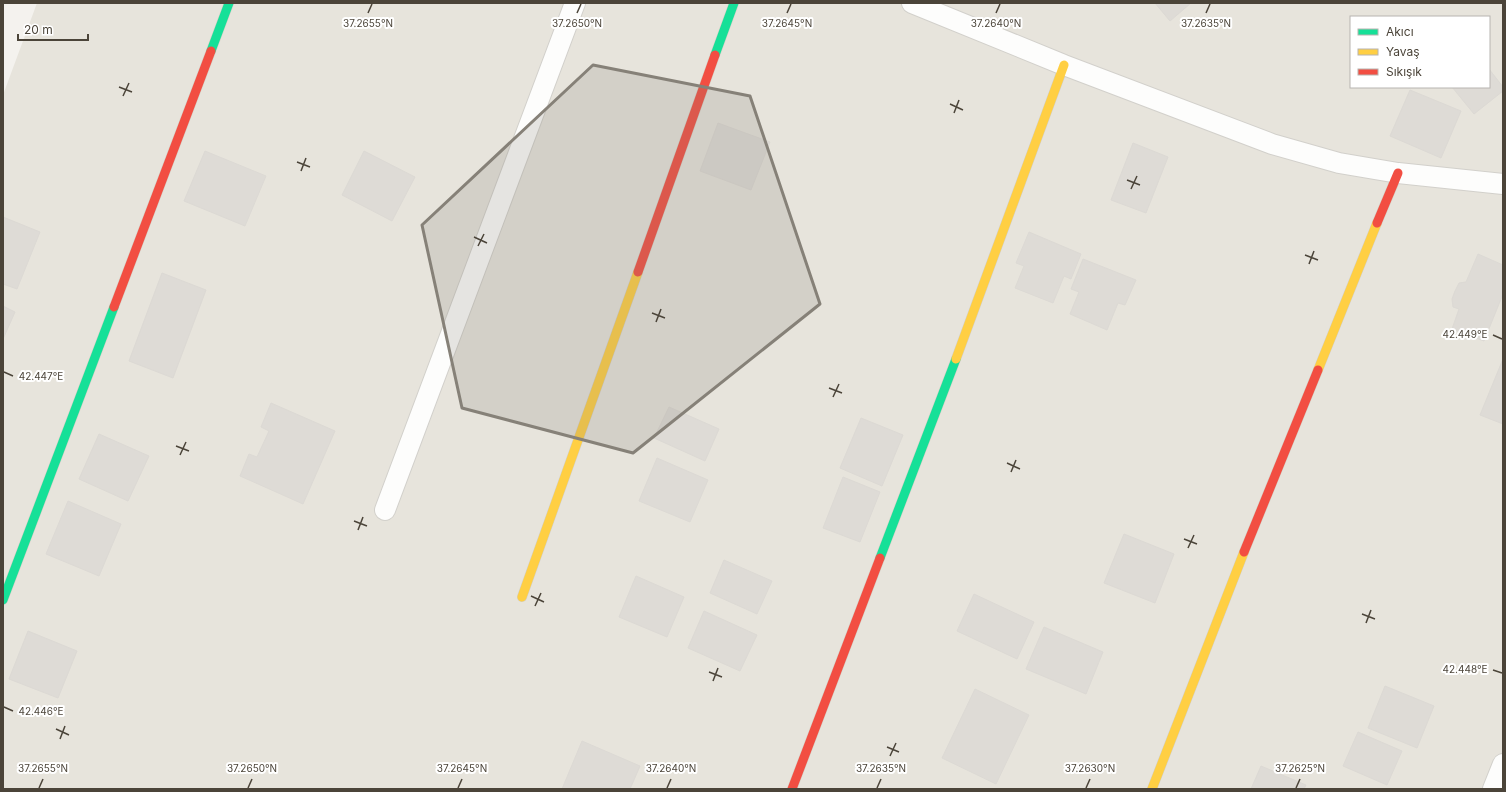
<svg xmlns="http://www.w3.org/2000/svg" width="1506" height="792" font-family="Inter,sans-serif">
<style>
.residential{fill:#e7e4dc;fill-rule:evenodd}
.building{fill:#dedbd6;stroke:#dcd9d4}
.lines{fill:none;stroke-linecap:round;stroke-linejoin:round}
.street-casing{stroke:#d2d0cb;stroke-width:22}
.fast-casing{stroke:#d3cfc5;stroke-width:10}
.slow-casing{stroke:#d3cfc5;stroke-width:10}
.jam-casing{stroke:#d3cfc5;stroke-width:10}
.street{stroke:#fdfdfc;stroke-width:20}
.fast{stroke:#16e098;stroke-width:9}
.slow{stroke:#ffcf43;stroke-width:9}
.jam{stroke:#f24e42;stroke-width:9}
.marked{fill:#868178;fill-opacity:0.2;stroke:#868178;stroke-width:3;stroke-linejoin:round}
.ticks{fill:none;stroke:#4b4439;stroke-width:1.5}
.ticks-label{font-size:10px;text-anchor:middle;fill:#4b4439;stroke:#fff;stroke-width:4;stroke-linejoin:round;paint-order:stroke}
</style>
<rect width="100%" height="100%" fill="#f4f2ee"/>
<path class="residential" d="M37,3H1503V789H3V95ZM1351,17H1489V87H1351Z"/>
<g class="building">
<polygon points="1155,3 1191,3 1170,21"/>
<polygon points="1489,69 1503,87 1503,91 1474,114 1452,87 1489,87"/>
<polygon points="1410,90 1461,111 1441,158 1390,136"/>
<polygon points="718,123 770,142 751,190 700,171"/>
<polygon points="1133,143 1168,157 1146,213 1111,200"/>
<polygon points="205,151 266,176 245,226 184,201"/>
<polygon points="364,151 415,177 392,221 342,195"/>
<polygon points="3,217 40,232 17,289 3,284"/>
<polygon points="1029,232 1081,254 1071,279 1064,276 1053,303 1015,288 1024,266 1016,263"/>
<polygon points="1478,254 1503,265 1503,294 1484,341 1452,329 1459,309 1453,307 1452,299 1455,291 1459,283 1466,282"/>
<polygon points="1083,259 1136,280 1125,305 1118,303 1107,330 1070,314 1079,292 1071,289"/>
<polygon points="162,273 206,290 173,378 129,361"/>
<polygon points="3,306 15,312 3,339"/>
<polygon points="1503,359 1503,424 1480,415"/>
<polygon points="271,403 335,431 303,504 240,476 249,454 257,457 269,431 261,427"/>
<polygon points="669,407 719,429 705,461 654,438"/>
<polygon points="861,418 903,435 882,486 840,468"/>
<polygon points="99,434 149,456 128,501 79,479"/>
<polygon points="657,458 708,480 690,522 639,501"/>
<polygon points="843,477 880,492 860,542 823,528"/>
<polygon points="68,501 121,524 99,576 46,554"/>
<polygon points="1124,534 1174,554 1155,603 1104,583"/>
<polygon points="724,560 772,581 757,614 710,593"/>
<polygon points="636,576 684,597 667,637 619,617"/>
<polygon points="974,594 1034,622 1017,659 957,631"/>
<polygon points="704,611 757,635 740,671 688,648"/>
<polygon points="1044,627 1103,652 1086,694 1026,669"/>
<polygon points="28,631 77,651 58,698 9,679"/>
<polygon points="1385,686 1434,706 1417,748 1368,728"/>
<polygon points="975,689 1029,715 996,784 942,758"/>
<polygon points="1358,732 1402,751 1387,785 1343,766"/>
<polygon points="582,741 640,766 630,789 562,789"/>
<polygon points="1261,766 1306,785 1304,789 1251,789"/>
</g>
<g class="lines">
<g class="street-casing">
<g id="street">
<polyline points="912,3 1064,65 1272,144 1339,163 1398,173 1503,184"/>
<polyline points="385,510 575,3"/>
<polyline points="1493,789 1503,764"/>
</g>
</g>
<g class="fast-casing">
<g id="fast">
<polyline points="211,51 229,3"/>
<polyline points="715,55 734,3"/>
<polyline points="880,558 956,359"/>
<polyline points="3,600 114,307"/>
</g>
</g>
<g class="slow-casing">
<g id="slow">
<polyline points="956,359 1064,65"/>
<polyline points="1318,370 1377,223"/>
<polyline points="522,597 638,272"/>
<polyline points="1152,789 1244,552"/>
</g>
</g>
<g class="jam-casing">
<g id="jam">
<polyline points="1377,223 1398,173"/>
<polyline points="638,272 715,55"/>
<polyline points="114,307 211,51"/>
<polyline points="1244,552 1318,370"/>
<polyline points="792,789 880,558"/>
</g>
</g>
<use href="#street" class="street"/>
<use href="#fast" class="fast"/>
<use href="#slow" class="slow"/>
<use href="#jam" class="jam"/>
</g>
<path class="marked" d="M593,65L750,96L820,304L633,453L462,408L422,225Z"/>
<path class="ticks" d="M368,13L372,4M577,13L581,4M787,13L791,4M996,13L1000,4M1206,13L1210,4M119,87L132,92M123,96L129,83M950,104L963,110M954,113L959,100M297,162L310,167M301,171L306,158M1127,180L1140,185M1131,189L1137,176M474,237L487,243M478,246L484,234M1305,255L1318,260M1309,264L1314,251M652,313L665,318M656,322L661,309M1493,335L1502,339M4,372L13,376M829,388L842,393M833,397L839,384M176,446L189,451M180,455L186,442M1007,463L1020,469M1011,472L1016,460M354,521L367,526M358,530L363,517M1184,539L1197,544M1188,548L1194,535M531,596L544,602M535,606L541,593M1362,614L1375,619M1366,623L1371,610M1493,670L1502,673M709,672L722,677M713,681L718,668M4,707L13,711M56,729L69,735M60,739L65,726M887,747L899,752M890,756L896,743M39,788L43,779M248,788L252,779M458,788L462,779M667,788L671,779M877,788L881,779M1086,788L1090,779M1296,788L1300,779"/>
<g class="ticks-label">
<text x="368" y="27">37.2655°N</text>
<text x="577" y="27">37.2650°N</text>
<text x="787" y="27">37.2645°N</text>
<text x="996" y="27">37.2640°N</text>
<text x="1206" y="27">37.2635°N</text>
<text x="1465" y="338">42.449°E</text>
<text x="41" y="380">42.447°E</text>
<text x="1465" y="673">42.448°E</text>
<text x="41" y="715">42.446°E</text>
<text x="43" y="772">37.2655°N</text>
<text x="252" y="772">37.2650°N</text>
<text x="462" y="772">37.2645°N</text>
<text x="671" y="772">37.2640°N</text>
<text x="881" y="772">37.2635°N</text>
<text x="1090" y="772">37.2630°N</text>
<text x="1300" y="772">37.2625°N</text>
</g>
<rect width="1506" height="792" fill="none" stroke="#4b4439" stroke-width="8"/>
<rect x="1350" y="16" width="140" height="72" fill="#ffffff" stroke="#b7b4b0"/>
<rect x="1358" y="29" width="20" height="6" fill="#16e098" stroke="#b7b4b0"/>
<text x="1386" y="36" font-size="12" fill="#4b4439">Akıcı</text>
<rect x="1358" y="49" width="20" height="6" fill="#ffcf43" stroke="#b7b4b0"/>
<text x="1386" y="56" font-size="12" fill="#4b4439">Yavaş</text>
<rect x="1358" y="69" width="20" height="6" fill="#f24e42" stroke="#b7b4b0"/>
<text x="1386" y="76" font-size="12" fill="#4b4439">Sıkışık</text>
<path d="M18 34v6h70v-6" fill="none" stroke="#4b4439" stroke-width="2"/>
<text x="24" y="34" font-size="12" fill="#4b4439" stroke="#ffffff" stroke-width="3" paint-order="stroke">20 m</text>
</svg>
